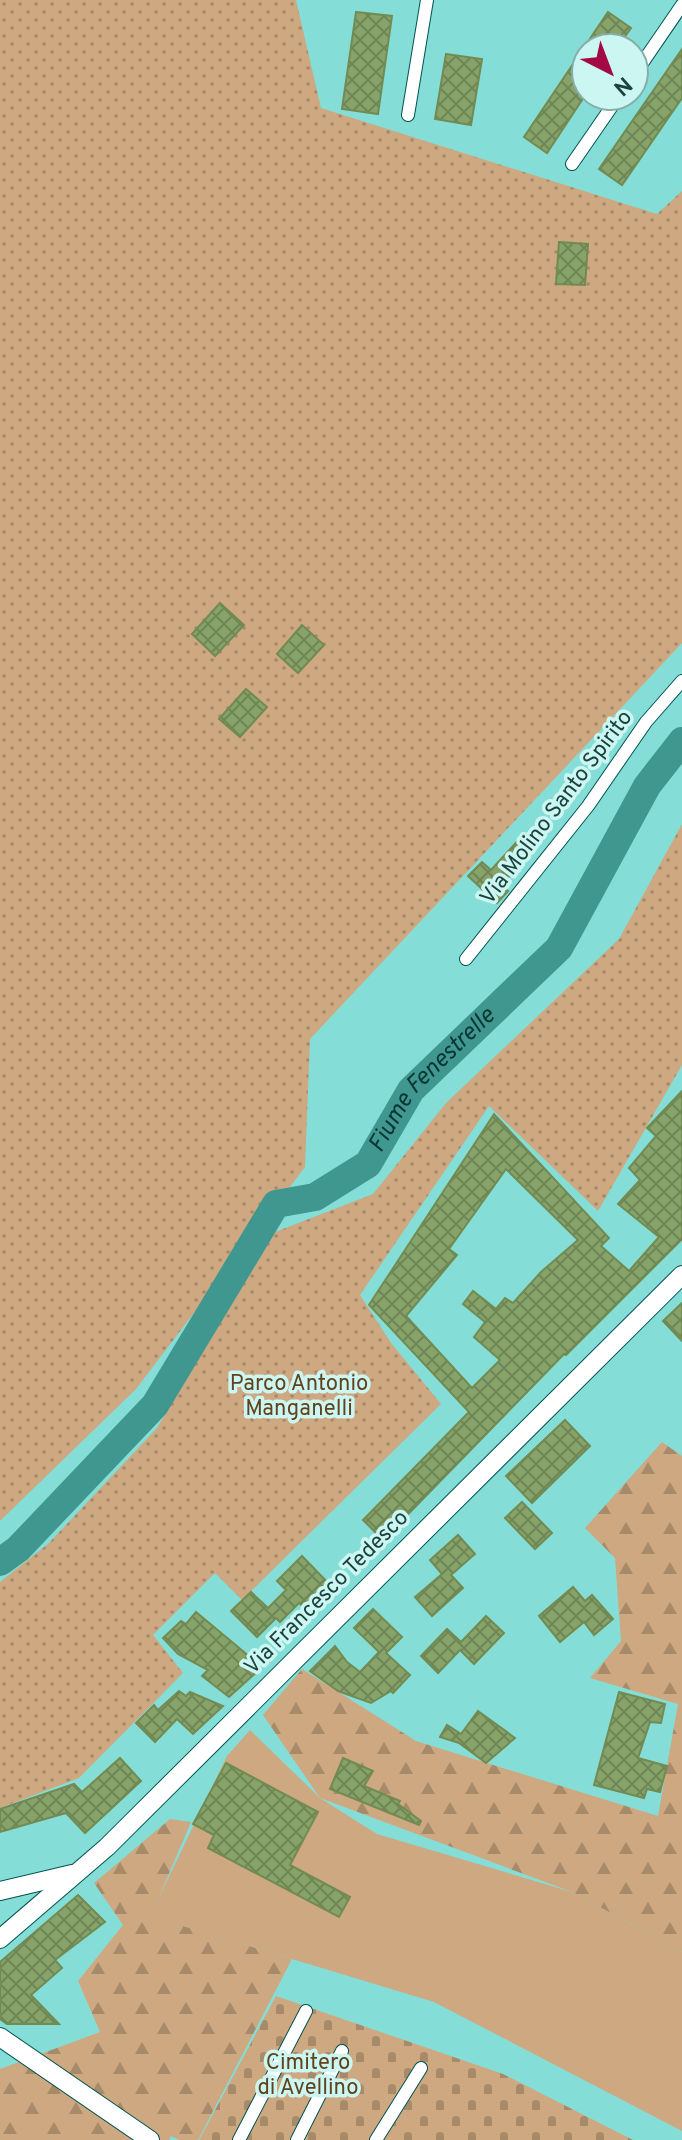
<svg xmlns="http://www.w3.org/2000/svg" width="682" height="2140" font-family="Overpass,sans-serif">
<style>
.green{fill:url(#green-dots)}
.forest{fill:url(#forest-firs)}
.cemetery{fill:url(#cemetery-stones)}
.pitch{fill:#cda880}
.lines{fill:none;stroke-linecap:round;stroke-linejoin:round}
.river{stroke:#3f9790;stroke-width:28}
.building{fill:url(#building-cross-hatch);stroke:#718b51;stroke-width:2;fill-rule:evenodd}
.street-casing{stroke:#00534e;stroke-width:14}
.secondary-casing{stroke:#00534e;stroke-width:20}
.street{stroke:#fff;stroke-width:12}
.secondary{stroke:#fff;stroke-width:18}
.labels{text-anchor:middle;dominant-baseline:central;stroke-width:7;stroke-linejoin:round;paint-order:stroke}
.street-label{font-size:22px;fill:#1c423f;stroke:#ccf6f2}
.park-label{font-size:22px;fill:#61421c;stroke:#ccf6f2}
.water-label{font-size:24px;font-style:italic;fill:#0c3633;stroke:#ccf6f2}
</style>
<defs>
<pattern id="green-dots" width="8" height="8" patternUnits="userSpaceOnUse" patternTransform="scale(2)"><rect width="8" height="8" fill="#cda880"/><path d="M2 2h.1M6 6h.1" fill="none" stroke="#a68a6a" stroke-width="1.8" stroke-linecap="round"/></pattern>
<pattern id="forest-firs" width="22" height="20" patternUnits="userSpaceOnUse" patternTransform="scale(2)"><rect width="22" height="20" fill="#cda880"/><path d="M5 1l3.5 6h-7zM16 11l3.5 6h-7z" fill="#a68a6a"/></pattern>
<pattern id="cemetery-stones" width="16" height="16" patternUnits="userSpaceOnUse" patternTransform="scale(2)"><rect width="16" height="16" fill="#cda880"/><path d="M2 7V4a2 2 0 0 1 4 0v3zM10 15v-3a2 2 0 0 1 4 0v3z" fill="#a68a6a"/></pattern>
<pattern id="building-cross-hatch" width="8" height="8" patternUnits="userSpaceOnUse" patternTransform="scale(2)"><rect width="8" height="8" fill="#88a369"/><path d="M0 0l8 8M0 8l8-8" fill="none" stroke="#6e8658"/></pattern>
</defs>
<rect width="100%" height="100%" fill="#84ded7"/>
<g class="green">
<polygon points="0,0 296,0 321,108 657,214 682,191 682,643 310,1039 305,1167 136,1389 0,1521"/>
<polygon points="682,824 682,1065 598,1211 489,1106 360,1295 391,1343 441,1404 242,1600 215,1573 153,1635 183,1673 79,1778 0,1808 0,1582 48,1544 157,1428 275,1232 373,1194 446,1103 619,939"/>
</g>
<g class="forest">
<polygon points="662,1442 682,1456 682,1952 572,1892 320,1798 263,1715 302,1669 416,1741 658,1816 678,1704 590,1678 621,1641 615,1558 585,1528"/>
<polygon points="170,1819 191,1822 151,1916 292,1959 198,2140 179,2140 171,2136 169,2140 0,2140 0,2069 100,2032 78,1981 123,1925 94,1883"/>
</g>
<polygon class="cemetery" points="276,1996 503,2074 633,2140 199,2140"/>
<polygon class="pitch" points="250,1730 320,1798 377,1834 572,1892 682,1952 682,2131 434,2002 150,1916 227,1756"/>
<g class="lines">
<path class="river" id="s1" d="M0,1562L18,1549L155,1405L276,1204L315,1197L368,1164L411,1090L559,948L647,786L682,741"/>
</g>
<g class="building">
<polygon points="356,12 392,16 378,114 342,109"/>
<polygon points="608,12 631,28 617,48 586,48 586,94 547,153 524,137"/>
<polygon points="682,49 682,98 622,185 599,169"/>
<polygon points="446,54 482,59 471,125 435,119"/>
<polygon points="559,242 588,244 585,285 556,284"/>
<polygon points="220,603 244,625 215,656 192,634"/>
<polygon points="302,625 324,645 298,673 277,654"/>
<polygon points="246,689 267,707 240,737 219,719"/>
<polygon points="524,834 537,846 501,885 508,891 497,903 468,876 482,862 491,870"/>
<path d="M682,1091V1239L566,1355L564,1354L383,1540L363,1520L469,1412L369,1305L494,1114L609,1238L601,1246L629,1271L659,1237L618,1204L640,1180L629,1168L656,1136L647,1128ZM506,1169L578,1240L541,1272L513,1303L505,1298L496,1309L473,1291L463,1304L485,1322L474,1337L500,1360L472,1388L406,1316L457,1255L449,1249Z"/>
<polygon points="682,1303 682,1341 663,1321"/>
<polygon points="565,1420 590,1446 532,1503 506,1476"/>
<polygon points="522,1502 552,1533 535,1549 505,1518"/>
<polygon points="458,1535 475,1554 451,1575 463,1588 432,1616 415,1597 442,1574 430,1560"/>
<polygon points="302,1556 334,1589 310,1612 299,1603 280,1622 276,1618 257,1637 231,1611 251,1592 268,1608 286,1590 277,1581"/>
<polygon points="573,1587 585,1601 592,1595 613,1619 594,1635 584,1622 560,1642 539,1616"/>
<polygon points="373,1609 402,1637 386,1653 410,1675 393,1693 391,1691 371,1703 338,1691 310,1671 335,1646 347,1662 360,1672 379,1652 354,1628"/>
<polygon points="196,1612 256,1662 254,1665 259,1670 229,1697 202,1676 208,1670 178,1654 163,1638 181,1621 186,1624"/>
<polygon points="486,1616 504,1633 474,1664 460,1650 438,1673 421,1656 447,1629 461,1642"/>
<polygon points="179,1691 186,1696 190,1692 223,1706 193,1734 177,1719 155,1742 136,1723 154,1705 158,1710"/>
<polygon points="619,1692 665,1704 661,1723 650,1722 638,1758 667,1766 660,1792 647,1789 644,1798 594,1785"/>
<polygon points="478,1711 515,1738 486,1763 459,1743 440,1737 447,1725 461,1734"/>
<polygon points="120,1758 141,1781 85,1833 66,1813 0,1832 0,1809 74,1784 82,1792"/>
<polygon points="343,1758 373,1771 364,1786 400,1801 398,1804 421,1821 419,1825 330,1789"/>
<polygon points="226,1763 318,1812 290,1865 350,1897 339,1917 208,1848 214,1835 193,1824"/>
<polygon points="78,1895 105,1922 55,1960 62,1968 31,1995 59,2024 7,2024 0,2019 0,1962"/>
</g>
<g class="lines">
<g class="street-casing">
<g id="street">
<polyline points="634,75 682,5"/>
<polyline points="408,115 427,0"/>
<polyline points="572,164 619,96"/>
<polyline points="466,959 588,806 646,722 682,681"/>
<polyline points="239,2140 306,2011"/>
<polyline points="297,2140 342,2051"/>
<polyline points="376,2140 421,2068"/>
</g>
</g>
<g class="secondary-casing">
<g id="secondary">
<polyline points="0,1891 72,1874"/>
<polyline points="0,1939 107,1847 682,1275"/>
<polyline points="0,2037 150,2140"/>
</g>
</g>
<use href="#street" class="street"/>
<use href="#secondary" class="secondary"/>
</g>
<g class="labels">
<g class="street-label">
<text transform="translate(557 808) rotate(-53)">Via Molino Santo Spirito</text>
<text transform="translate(327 1593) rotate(-45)">Via Francesco Tedesco</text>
</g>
<g class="park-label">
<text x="299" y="1384">Parco Antonio<tspan x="299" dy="25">Manganelli</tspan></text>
<text x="308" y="2063">Cimitero<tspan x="308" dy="25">di Avellino</tspan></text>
</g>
<g class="water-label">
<text stroke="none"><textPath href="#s1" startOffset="664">Fiume Fenestrelle</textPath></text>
</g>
</g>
<g transform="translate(610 72) rotate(138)"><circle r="38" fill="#ccf6f2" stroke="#86aeaa" stroke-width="2"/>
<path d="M0-6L14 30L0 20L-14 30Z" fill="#a30a44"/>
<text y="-12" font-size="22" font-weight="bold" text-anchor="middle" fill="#1c423f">N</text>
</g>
</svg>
